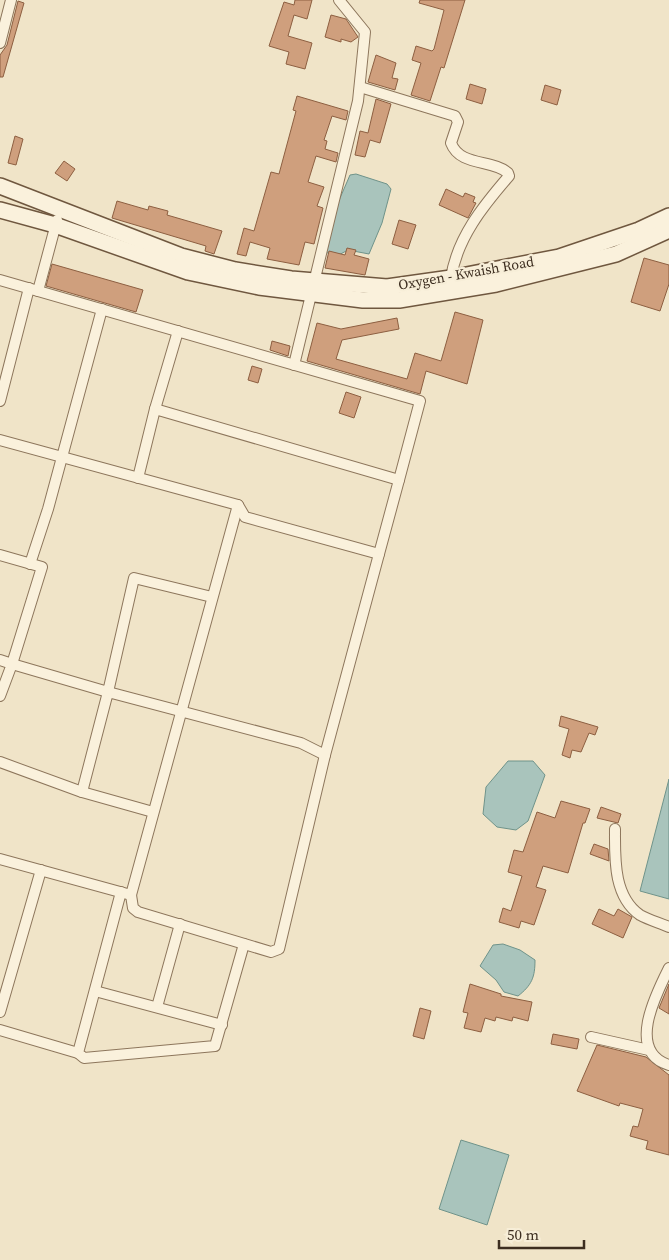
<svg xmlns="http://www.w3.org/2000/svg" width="669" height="1260" font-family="'Source Serif 4',serif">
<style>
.water{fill:#a9c4bc;stroke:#6f938a}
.building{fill:#cf9f7d;stroke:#8d5f41}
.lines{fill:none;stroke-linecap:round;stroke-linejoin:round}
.minor-casing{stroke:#8d765c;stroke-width:12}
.secondary-casing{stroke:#6f573f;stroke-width:18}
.minor{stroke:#faf1dc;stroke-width:10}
.secondary{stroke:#faf1dc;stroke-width:15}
.labels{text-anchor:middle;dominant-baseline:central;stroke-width:4.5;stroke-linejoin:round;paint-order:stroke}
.street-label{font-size:14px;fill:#3d2e20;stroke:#f7eed8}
</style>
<rect width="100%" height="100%" fill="#f0e4c8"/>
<g class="water">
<polygon points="356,174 387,184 391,189 382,223 369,254 348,250 335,257 326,252 337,205 350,175"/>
<polygon points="508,761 533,761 545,775 528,821 516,830 497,827 483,814 486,787"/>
<polygon points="669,779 669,899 640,891"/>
<path d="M503,944L520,950L535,960C535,977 532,985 518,996L504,992L496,980L480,966L493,945Z"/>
<polygon points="461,1140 509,1155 487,1225 439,1209"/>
</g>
<g class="building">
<polygon points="295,0 312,0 307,19 294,15 288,36 312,43 305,69 286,64 289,52 269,46 284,2 294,5"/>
<polygon points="420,0 465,0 444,68 441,67 430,101 411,95 421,63 412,60 416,46 432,51 434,49 444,10 419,3"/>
<polygon points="18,1 24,3 3,77 0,77 0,55 7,45"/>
<polygon points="331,15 346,19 358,37 351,42 341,39 341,42 325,37"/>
<polygon points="376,55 396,63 392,78 398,79 395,90 368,82"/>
<polygon points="470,84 486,89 482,104 466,99"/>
<polygon points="545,85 561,90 557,105 541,100"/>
<polygon points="297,96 348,111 346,120 332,116 324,140 327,141 325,149 338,153 336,162 316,156 308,182 324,187 317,206 323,208 314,244 305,242 299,265 267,259 270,248 250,242 246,256 237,254 244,228 254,231 271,172 279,174 296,111 293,110"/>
<polygon points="376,99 391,104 380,143 370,140 365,157 355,155 360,131 368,133"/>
<polygon points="15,136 23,139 16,165 8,163"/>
<polygon points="64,161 75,169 67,181 55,173"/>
<polygon points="446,189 463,197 465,193 475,197 473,202 476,203 468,218 439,205"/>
<polygon points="117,201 148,210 149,206 168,211 167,215 222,231 214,254 205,251 206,246 112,218"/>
<polygon points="399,220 416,225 408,249 392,244"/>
<polygon points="347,248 356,250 354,255 369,259 365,275 325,268 329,251 345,255"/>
<polygon points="644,258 669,265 669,284 660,311 631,302"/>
<polygon points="52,264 143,290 136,312 46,286"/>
<polygon points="455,312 483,320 467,384 426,371 420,394 307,361 317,323 341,329 397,318 399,329 342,340 336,359 407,379 415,353 441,361"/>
<polygon points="272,341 290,346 288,356 270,350"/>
<polygon points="252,366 262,369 258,383 248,380"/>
<polygon points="346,392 361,397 354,418 339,413"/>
<polygon points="561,716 598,727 595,735 589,733 581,752 572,750 570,758 562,755 569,729 559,726"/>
<polygon points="561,801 590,809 585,823 583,823 568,873 543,866 536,887 546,890 534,925 521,921 519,928 499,922 503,908 511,911 522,876 508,872 514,850 523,852 537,812 555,818"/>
<polygon points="601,807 621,814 618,823 597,818"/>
<polygon points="594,844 608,849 609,861 590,854"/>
<polygon points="599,909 614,916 618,909 632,917 623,938 592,924"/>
<polygon points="470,984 501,994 501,996 532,1002 528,1021 513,1017 512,1021 496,1017 495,1021 485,1018 481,1032 464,1028 468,1013 463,1012"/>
<polygon points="669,984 669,1014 659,1008"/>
<polygon points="420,1008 431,1011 424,1039 413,1036"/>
<polygon points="553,1034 579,1039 577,1049 551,1044"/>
<polygon points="597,1045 646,1057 669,1075 669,1155 646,1149 648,1141 630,1136 633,1126 638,1127 643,1109 620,1103 619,1106 577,1091"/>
</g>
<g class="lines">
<g class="minor-casing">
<g id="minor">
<polyline points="0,43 11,0"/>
<path d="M360,87L455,116L458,122L451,143C460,167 493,159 508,173L509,176C483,206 457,238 451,278"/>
<polyline points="0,280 420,401 399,480"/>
<polyline points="38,291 57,220"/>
<polyline points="294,365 358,101 365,32 339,0"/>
<polyline points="0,401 29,288"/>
<polyline points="155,409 178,331"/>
<polyline points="0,440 238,505 131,895 0,859"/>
<polyline points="138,478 155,409 399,480 379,554 245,517 238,505"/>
<polyline points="0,555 42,567 12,664 108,692 134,578 212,597"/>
<polyline points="30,564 48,509 102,309"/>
<polyline points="0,660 12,664 0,696"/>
<polyline points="0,762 82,792 153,812"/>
<polyline points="82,792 108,692 301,743 325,755"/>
<path d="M615,829C615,858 613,896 640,915C649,920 660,923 669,927"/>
<polyline points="121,892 78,1053 84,1058 215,1046 244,944"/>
<polyline points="131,895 133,908 138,912 271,952 279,949 325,755 379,554"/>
<path d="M669,968C656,994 626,1052 669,1065"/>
<polyline points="95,991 222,1025"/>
<polyline points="157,1007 180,924"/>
<polyline points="0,1012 41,870"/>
<polyline points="0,1030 78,1053"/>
<polyline points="591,1037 649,1050"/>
</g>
</g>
<g class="secondary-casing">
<g id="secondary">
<polyline points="0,186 181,256 235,270 291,279 387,287 451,278 559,257 639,230 669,216"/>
<polyline points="0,210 55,225 188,272 259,287 363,300 399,300 496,284 616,254 669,230"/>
</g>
</g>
<use href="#minor" class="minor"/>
<use href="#secondary" class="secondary"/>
</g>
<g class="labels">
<g class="street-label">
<text transform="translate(466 273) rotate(-10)">Oxygen - Kwaish Road</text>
</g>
</g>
<path d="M499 1240v8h85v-8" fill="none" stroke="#3d2e20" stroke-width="2.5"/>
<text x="507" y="1240" font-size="15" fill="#3d2e20" stroke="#f7eed8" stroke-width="4" paint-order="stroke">50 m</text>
</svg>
